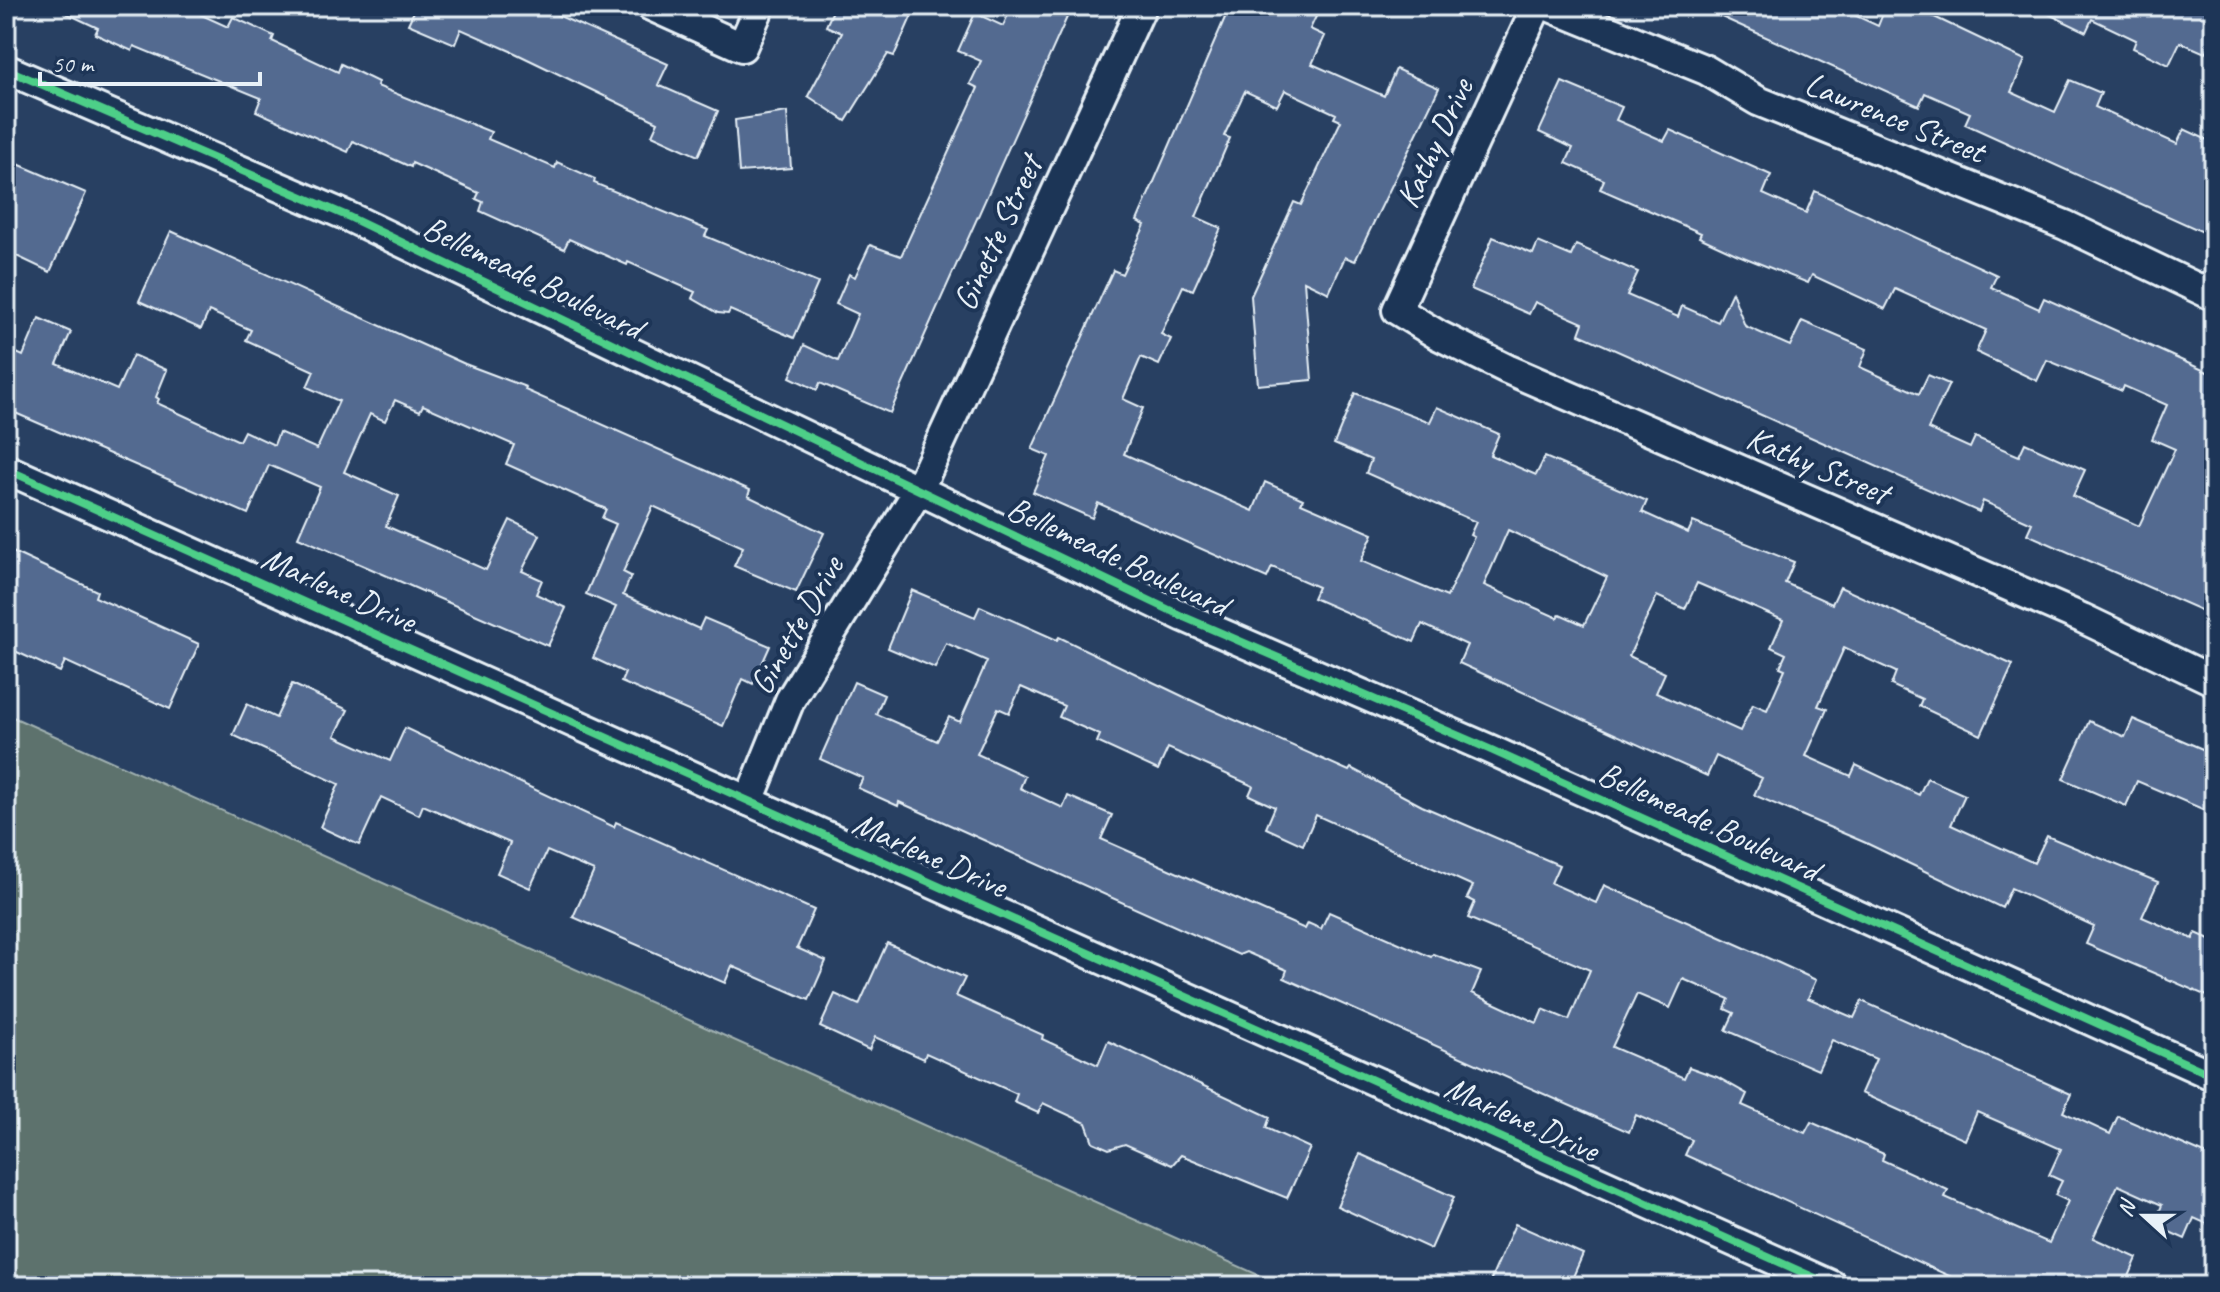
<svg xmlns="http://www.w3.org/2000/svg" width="2220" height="1292" font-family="Caveat,sans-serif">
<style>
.green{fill:#5d726d;stroke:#a2b2b2;stroke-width:2}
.building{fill:#536a90;stroke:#e8f1f8;stroke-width:2;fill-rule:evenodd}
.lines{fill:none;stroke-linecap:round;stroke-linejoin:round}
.street-casing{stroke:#e8f1f8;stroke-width:34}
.street{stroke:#1d3557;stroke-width:28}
.cycleway-casing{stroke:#1d3557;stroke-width:13}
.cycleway{stroke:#4dcf88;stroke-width:8}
.labels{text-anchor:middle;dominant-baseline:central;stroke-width:8;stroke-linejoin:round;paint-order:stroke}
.street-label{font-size:34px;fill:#e8f1f8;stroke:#1d3557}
</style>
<rect width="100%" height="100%" fill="#284062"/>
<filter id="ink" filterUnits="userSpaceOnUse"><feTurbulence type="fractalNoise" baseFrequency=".0125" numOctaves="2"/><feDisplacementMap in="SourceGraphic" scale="16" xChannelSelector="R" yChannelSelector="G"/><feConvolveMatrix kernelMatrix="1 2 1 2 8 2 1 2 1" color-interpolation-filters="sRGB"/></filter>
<g filter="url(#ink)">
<polygon class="green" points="6,714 1283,1286 6,1286"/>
<g class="building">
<polygon points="51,6 182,6 228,27 233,17 274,36 272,41 338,72 341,64 378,82 377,86 491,132 488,139 555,168 557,162 595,179 594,183 708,230 705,236 818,283 794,338 730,310 728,314 718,313 692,298 695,292 628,262 627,265 569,239 564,249 480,211 483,202 476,199 479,193 412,163 411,167 353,141 348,152 256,111 261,98 134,46 132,51 95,34 98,28"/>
<polygon points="408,6 537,6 668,64 658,85 718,111 698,156 652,135 658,122 515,53 461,29 455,44 408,24 415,9"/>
<polygon points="835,6 916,6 894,56 888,54 846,121 808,96 842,33 826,26"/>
<polygon points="1012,6 1072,6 890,413 820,383 817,390 790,377 804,345 838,361 858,314 836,304 849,274 855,277 870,245 901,256 978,88 970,84 981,61 958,51 975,13 1003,26"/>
<path d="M1230,6H1321L1310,29L1325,36L1312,64L1384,96L1396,69L1439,88L1355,261L1345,257L1329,293L1304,281L1312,380L1258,385L1251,296L1294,202L1301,205L1341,121L1334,118L1336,114L1285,90L1277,106L1245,91L1224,136L1230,138L1196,217L1221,228L1193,290L1183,286L1161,334L1171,339L1159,365L1141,357L1123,399L1143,408L1124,454L1253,511L1265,482L1303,499L1301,503L1373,534L1361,561L1447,597L1474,537L1470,535L1476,522L1366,473L1371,460L1334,444L1355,393L1430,422L1437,407L1499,434L1490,455L1536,475L1545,457L1647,501L1642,512L1688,533L1693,522L1794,562L1785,583L1832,604L1840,587L2013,665L1981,735L1919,706L1922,699L1891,685L1896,672L1844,648L1818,706L1827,709L1806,756L1851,776L1856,765L1919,795L1927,778L1965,795L1951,825L2034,863L2047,836L2158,882L2142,917L2193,939L2196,933L2214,941V999L2086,944L2094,926L2011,888L2002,908L1866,843L1754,795L1762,778L1716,756L1707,776L1459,663L1467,645L1422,624L1414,642L1313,598L1318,587L1272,567L1267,578L1098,503L1092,518L1033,492L1049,456L1032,449L1113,270L1122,274L1145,225L1137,221ZM1508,530L1607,577L1584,625L1560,614L1558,618L1484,585ZM1697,583L1783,620L1771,647L1786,654L1780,667L1785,669L1767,710L1753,704L1740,731L1656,693L1665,673L1629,656L1657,596L1685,609Z"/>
<polygon points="1697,6 1835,6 1878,26 1886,6 1909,6 1928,14 2025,60 2011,92 2055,112 2070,80 2101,93 2095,107 2177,144 2184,129 2214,143 2214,164 2207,181 2214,184 2214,237 1965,124 1970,113 1925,93 1919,106"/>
<polygon points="2032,6 2214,6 2214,33 2205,53 2180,42 2169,65 2133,48 2136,40 2092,19 2086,32"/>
<polygon points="1562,82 1622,107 1616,120 1664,141 1670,130 1771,175 1763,194 1806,213 1815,191 1997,275 1991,287 2039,309 2044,298 2214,375 2214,616 2027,534 2032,523 1983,501 1979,512 1579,334 1583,323 1535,302 1529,314 1471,289 1493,237 1533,254 1538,242 1571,256 1576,245 1638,272 1627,295 1678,317 1682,306 1718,322 1732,292 1745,326 1790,346 1802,321 1867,349 1860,367 1919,394 1928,375 1949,384 1928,429 1970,448 1975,437 2019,456 2025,443 2085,470 2073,496 2139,526 2175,449 2152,439 2167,405 2124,386 2122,391 2047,360 2037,381 1976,352 1986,330 1895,289 1885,309 1812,275 1808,283 1736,254 1699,237 1701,233 1600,189 1604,180 1566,163 1573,148 1539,132"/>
<polygon points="787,112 791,168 739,172 735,120"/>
<polygon points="6,159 86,193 50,272 6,251"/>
<polygon points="171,231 465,364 526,387 525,390 750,490 748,496 824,533 796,592 734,566 743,547 653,506 623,572 631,576 623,595 699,629 704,618 770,646 753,684 743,679 723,726 621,682 625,673 593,658 616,607 586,594 616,524 602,518 606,509 506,464 514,445 423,405 420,411 395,400 385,421 370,414 344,472 399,496 386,526 486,570 510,520 540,535 522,571 542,580 536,594 566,608 548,646 298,537 320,487 269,465 248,514 6,409 6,348 23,356 39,318 71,332 57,364 117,390 133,355 167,370 156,397 159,399 157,403 239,441 244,431 274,445 279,432 317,449 339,401 307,387 314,371 246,340 251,330 209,311 201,329 139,301"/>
<polygon points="6,549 97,591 95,597 199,644 170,709 65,661 60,672 6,647"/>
<path d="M912,590L975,617L980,606L1057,640L1059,637L1201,705L1349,771L1351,768L1422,806L1559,865L1551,883L1596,903L1604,885L1779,963L1816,980L1808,998L1854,1018L1862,1001L2071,1094L2063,1112L2110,1134L2118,1116L2214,1158V1227L2194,1218L2185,1239L2154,1225L2162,1205L2118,1185L2093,1238L2137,1258L2125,1286H1971L1685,1155L1692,1140L1636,1115L1629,1132L1284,978L1287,970L1246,952L1239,955L899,802L898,806L858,788L863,778L820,759L854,682L884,695L876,714L937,741L949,717L960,722L987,661L946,643L935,668L888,648ZM1021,687L1064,706L1059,717L1100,735L1097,742L1158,770L1168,748L1253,786L1249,795L1275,807L1266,828L1303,845L1316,815L1473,886L1467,898L1475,902L1468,918L1590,970L1569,1020L1543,1009L1537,1023L1472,993L1481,972L1433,954L1431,957L1329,912L1321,929L1308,923L1305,929L1101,839L1112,815L1068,796L1063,808L1020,788L1025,776L977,754L998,708L1009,713ZM1683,979L1729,999L1725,1009L1734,1013L1726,1030L1818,1070L1832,1040L1876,1059L1861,1093L1965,1140L1977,1112L2061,1149L2049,1175L2062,1181L2055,1195L2068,1201L2049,1243L1945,1197L1948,1190L1882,1160L1884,1154L1811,1122L1805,1133L1742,1105L1747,1094L1717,1077L1689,1067L1684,1078L1612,1047L1637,994L1670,1008Z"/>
<polygon points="292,684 348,710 335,736 390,761 405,728 614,827 616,822 814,910 797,948 826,961 809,1000 732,966 725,983 573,917 594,871 547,851 530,888 497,873 510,843 423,805 419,815 381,797 359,845 320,827 339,784 233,735 247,704 276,718"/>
<polygon points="2133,719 2214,754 2214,814 2137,781 2126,806 2063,779 2089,721 2125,737"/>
<polygon points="887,943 965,978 956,996 1043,1035 1042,1039 1098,1065 1108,1041 1270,1117 1266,1128 1310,1148 1287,1198 1181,1155 1172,1165 1125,1144 1109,1149 1093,1142 1086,1123 1043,1103 1038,1113 1014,1102 1017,1094 926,1053 924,1059 875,1037 869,1050 820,1027 835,994 859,1005"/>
<polygon points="1360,1154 1454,1197 1431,1249 1337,1206"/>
<polygon points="1515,1224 1583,1254 1569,1286 1488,1286"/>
</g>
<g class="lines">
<g class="street-casing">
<g id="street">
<polyline points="651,6 742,47 760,6"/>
<polyline points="1537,6 1397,310 1438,335 1507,369 2082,618 2214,681"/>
<polyline points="1548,6 1706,70 1758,101 2065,225 2214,296"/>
<polyline points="6,69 347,216 1184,617 1489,749 2214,1076"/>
<polyline points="6,469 1833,1286"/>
<polyline points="749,801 790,700 918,491 1142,6"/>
</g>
</g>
<use href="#street" class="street"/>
<g class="cycleway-casing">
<g id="cycleway">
<polyline points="6,69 347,216 1184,617 1489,749 2214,1076"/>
<polyline points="6,469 1833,1286"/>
</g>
</g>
<use href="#cycleway" class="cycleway"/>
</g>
</g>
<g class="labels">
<g class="street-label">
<text transform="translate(1895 117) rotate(22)">Lawrence Street</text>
<text transform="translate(1434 143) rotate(-65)">Kathy Drive</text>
<text transform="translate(997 233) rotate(-65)">Ginette Street</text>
<text transform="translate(533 277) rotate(26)">Bellemeade Boulevard</text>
<text transform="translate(1818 465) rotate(23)">Kathy Street</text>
<text transform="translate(1118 556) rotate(25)">Bellemeade Boulevard</text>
<text transform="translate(339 589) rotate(24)">Marlene Drive</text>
<text transform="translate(796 625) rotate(-60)">Ginette Drive</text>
<text transform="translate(1709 821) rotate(25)">Bellemeade Boulevard</text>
<text transform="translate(930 854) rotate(24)">Marlene Drive</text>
<text transform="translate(1522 1118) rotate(24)">Marlene Drive</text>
</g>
</g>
<rect width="2220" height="1292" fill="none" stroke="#1d3557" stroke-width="32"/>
<rect x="16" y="16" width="2188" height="1260" fill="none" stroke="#e8f1f8" stroke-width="3" filter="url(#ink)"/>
<g transform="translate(2144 1216) rotate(291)" stroke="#1d3557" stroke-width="6" paint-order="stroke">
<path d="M0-6L14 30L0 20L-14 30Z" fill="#e8f1f8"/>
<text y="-12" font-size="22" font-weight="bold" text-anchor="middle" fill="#e8f1f8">N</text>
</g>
<path d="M40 72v12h220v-12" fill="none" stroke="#e8f1f8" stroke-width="4"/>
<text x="52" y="72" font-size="24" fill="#e8f1f8" stroke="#1d3557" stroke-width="6" paint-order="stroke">50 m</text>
</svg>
